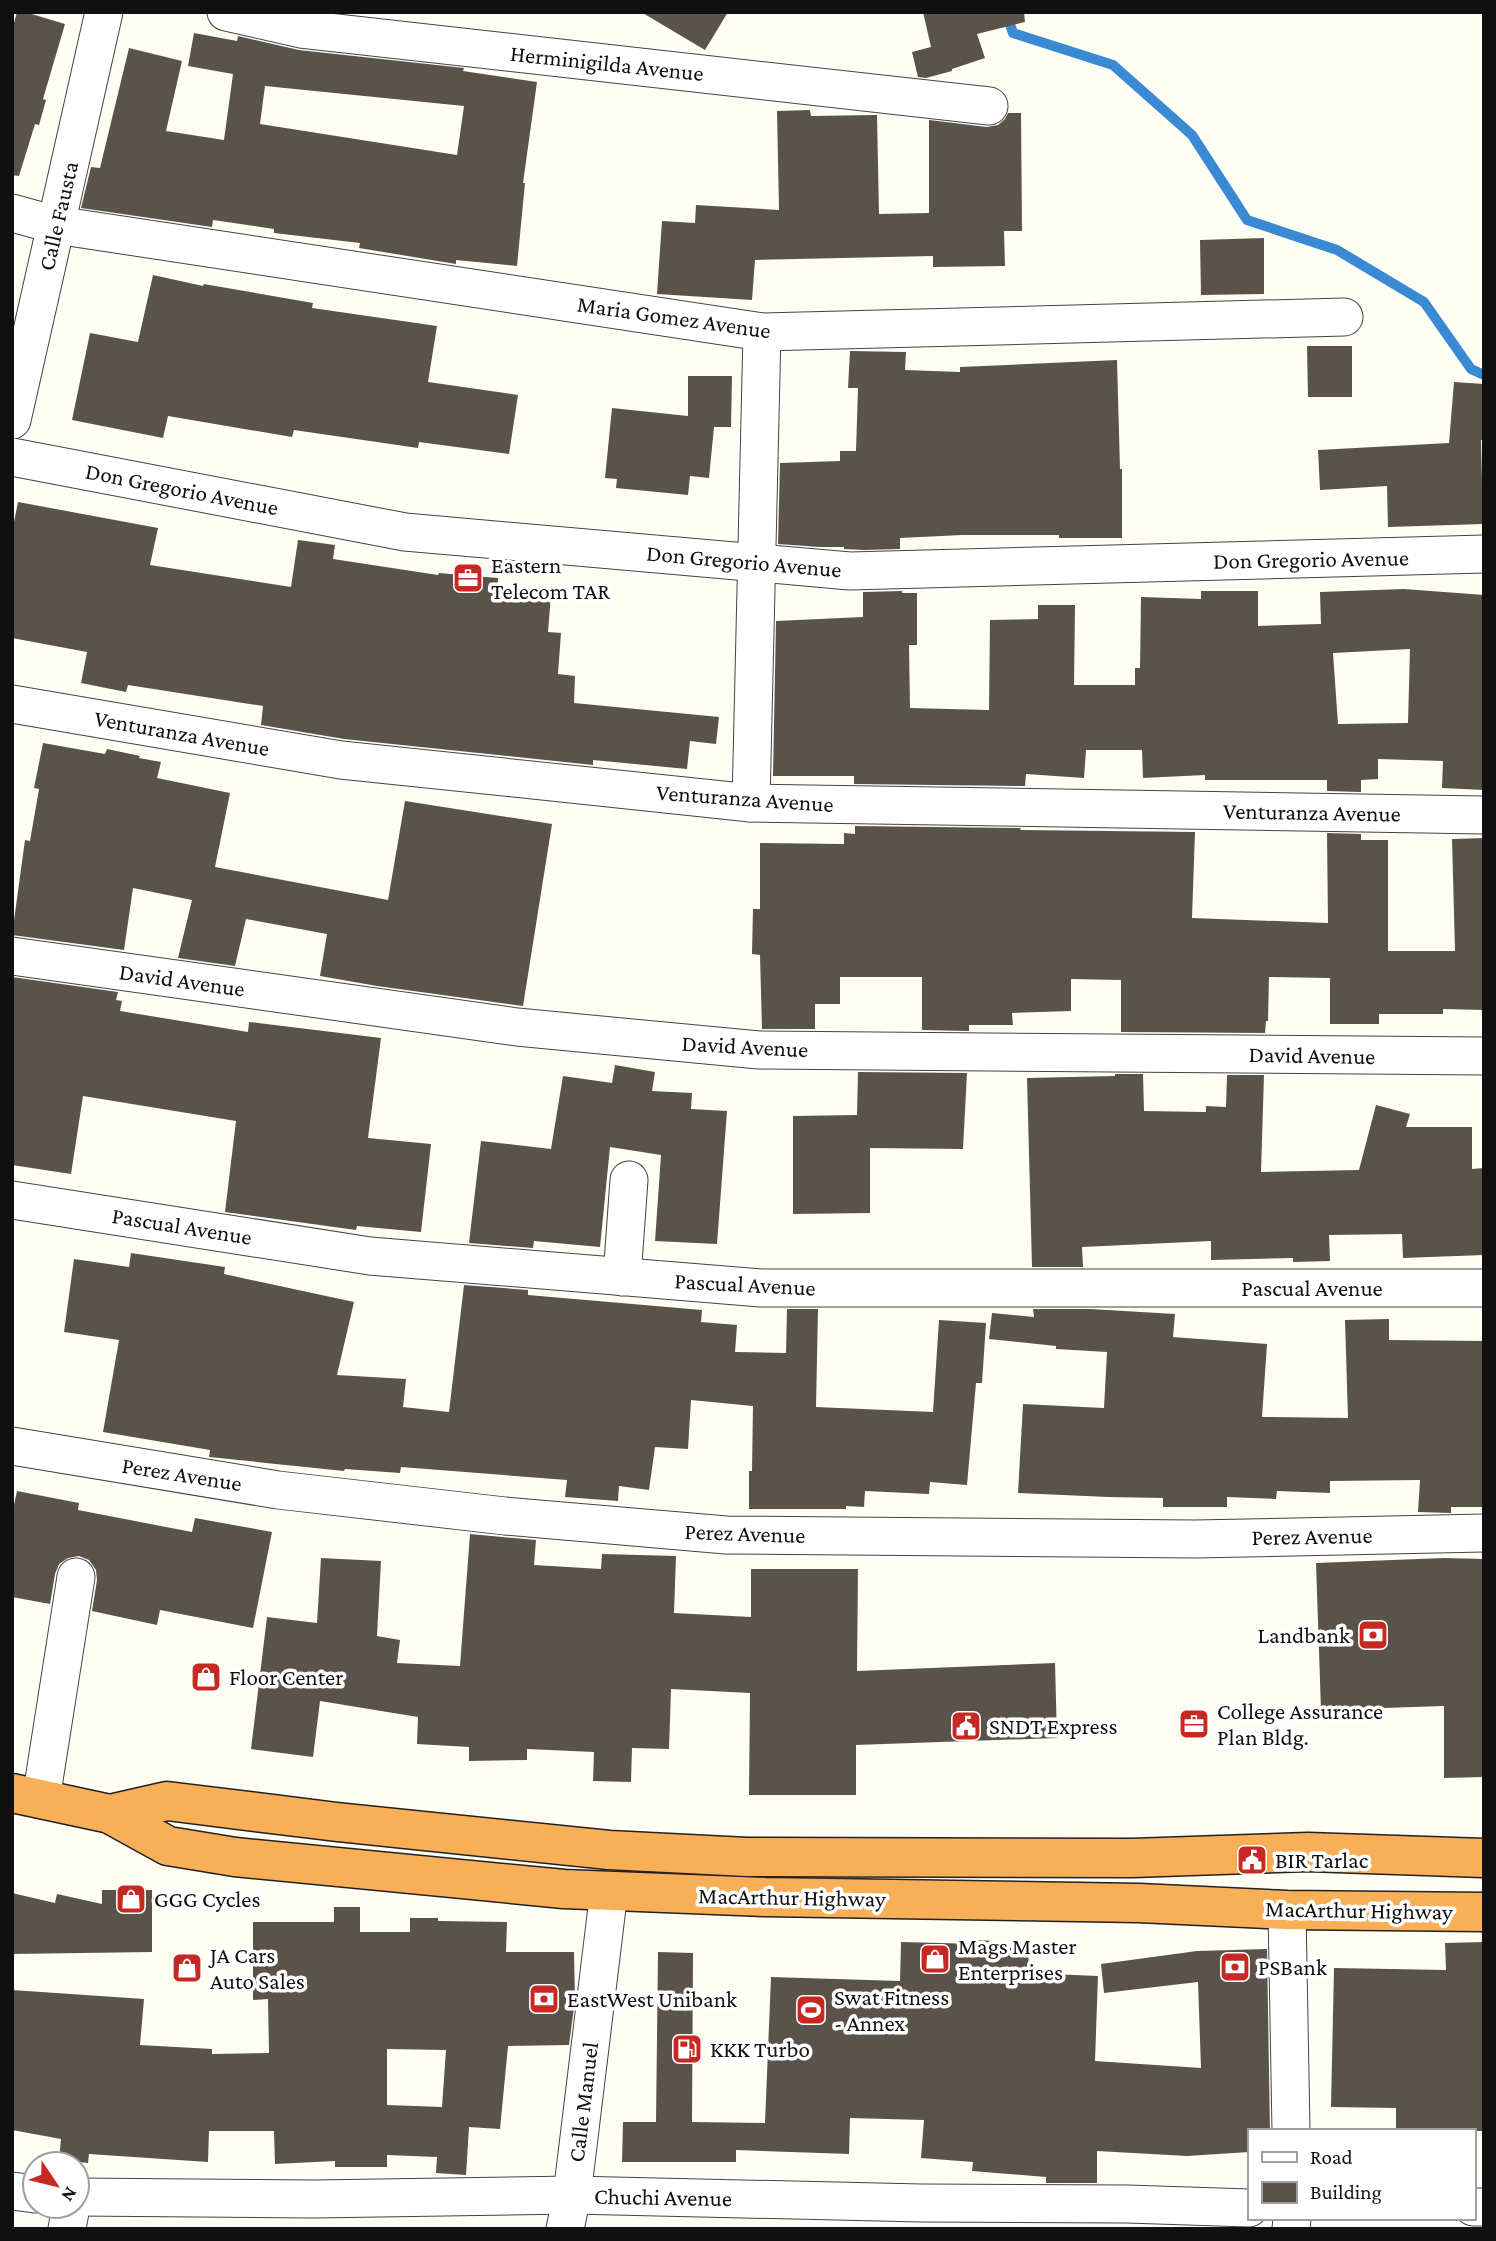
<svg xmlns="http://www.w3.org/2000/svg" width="1496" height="2241" font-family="'Crimson Pro',serif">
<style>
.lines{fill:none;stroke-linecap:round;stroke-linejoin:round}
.stream{stroke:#3a89d3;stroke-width:10}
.building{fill:#5a534c;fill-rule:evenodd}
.minor-casing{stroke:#434343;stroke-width:39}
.highway-casing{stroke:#212121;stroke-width:41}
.minor{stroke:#fff;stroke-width:37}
.highway{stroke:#f9af58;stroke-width:38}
.labels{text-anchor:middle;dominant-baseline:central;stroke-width:7;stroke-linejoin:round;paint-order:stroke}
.street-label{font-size:23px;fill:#101010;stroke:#fff}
.poi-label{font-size:23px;fill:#101010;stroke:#fff;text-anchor:start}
</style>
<rect width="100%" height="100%" fill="#fffef4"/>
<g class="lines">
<polyline class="stream" points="1007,16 1013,33 1113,65 1192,135 1247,220 1337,250 1424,302 1471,369 1484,375"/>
</g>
<g class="building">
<polygon points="17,12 25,12 65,24 43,99 46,100 39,125 35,124 19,176 12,175 12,30"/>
<polygon points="641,12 728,12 705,50"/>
<polygon points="923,12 1024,12 1025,22 977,34 985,58 952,69 952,71 926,78 918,77 912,52 931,47"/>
<path d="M194,33L237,41L238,36L299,50L464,68L463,71L537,82L523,183H525L517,266L456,260V264L359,248L360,243L274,233V229L213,220L212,227L81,208L91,167L100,168L129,48L182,61L166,131L224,140L233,74L188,66ZM265,86L464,106L457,155L260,124Z"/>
<polygon points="810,110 811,116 877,115 879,214 929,213 929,120 987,127 998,125 1005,119 1008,113 1021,113 1022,231 1004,231 1005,266 933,267 933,256 755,260 752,300 657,294 662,221 695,223 696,205 779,210 777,111"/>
<polygon points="1264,238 1264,294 1201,295 1200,240"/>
<polygon points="153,275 203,286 204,284 313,303 312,308 437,326 428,382 518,395 509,454 419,442 418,448 294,430 292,437 168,416 163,438 72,420 90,333 138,342"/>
<polygon points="1307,346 1352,346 1352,397 1308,397"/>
<polygon points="850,351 906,352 905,370 960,372 960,367 1117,360 1120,469 1122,469 1122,538 1059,538 1059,535 962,535 900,538 900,549 864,550 844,549 844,547 819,547 778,544 780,463 840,461 840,451 856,451 858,388 848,388"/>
<polygon points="688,376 732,376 731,427 714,427 709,478 690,476 688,495 616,488 617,479 605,478 612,408 688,416"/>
<polygon points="1454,382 1484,384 1484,440 1481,440 1483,524 1388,527 1387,486 1320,490 1318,450 1449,443"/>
<polygon points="18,502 158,528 150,565 291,587 298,540 335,545 333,559 438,575 439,573 498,578 497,591 551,595 548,632 561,633 558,674 575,676 574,703 719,717 716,744 690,741 687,769 593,760 593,765 344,739 261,725 263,706 128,685 126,692 81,683 87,652 12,638 12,532"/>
<path d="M1404,589L1484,595V790L1442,788L1443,761L1378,759V779L1361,780V792L1327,791V780H1205V775L1143,778L1142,750H1086L1084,778L1026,774L1025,786L854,784V776H773L776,621L863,617V592L902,591V593H917V645H909L910,708L989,710L990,620L1038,619V605H1075L1074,685H1135V668H1140L1141,597L1201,599V591H1258V626L1321,624L1320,592ZM1410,649L1408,723L1338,724L1333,653Z"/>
<polygon points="43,743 105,754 107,749 140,756 139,758 161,762 157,778 230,793 215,867 388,900 405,801 552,824 523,1006 377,986 320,976 327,934 246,919 235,966 178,958 192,900 133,888 124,950 12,935 25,840 30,841 39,789 34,788"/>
<polygon points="855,826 1021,828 1020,830 1195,832 1192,918 1328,923 1327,833 1361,834 1361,840 1388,840 1388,951 1455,951 1452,839 1484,838 1484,1010 1443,1009 1443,1014 1379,1014 1379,1024 1330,1024 1330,978 1269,977 1268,1021 1266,1021 1265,1033 1121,1032 1121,980 1071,979 1071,1011 1012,1013 1013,1025 969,1025 969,1031 922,1030 922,977 840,977 840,1004 815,1004 815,1029 762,1029 760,955 752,954 753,909 760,909 760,843 844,844 844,833 855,834"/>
<polygon points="12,977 118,992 116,1000 122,1001 120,1011 248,1032 249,1022 381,1038 368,1138 431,1144 421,1232 357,1226 356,1230 225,1212 236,1121 83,1096 71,1174 12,1165"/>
<polygon points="615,1065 655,1072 652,1091 692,1093 691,1109 727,1111 717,1244 655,1241 661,1155 610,1147 600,1247 534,1241 533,1248 469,1243 481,1141 551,1149 563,1076 612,1083"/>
<polygon points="858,1072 967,1073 963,1149 870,1148 870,1213 793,1214 793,1116 857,1115"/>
<polygon points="1115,1074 1143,1074 1144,1111 1206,1112 1206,1106 1226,1107 1227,1075 1264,1075 1261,1172 1359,1170 1376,1105 1410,1114 1406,1127 1472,1127 1472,1169 1484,1168 1484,1255 1403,1258 1402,1234 1329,1235 1330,1261 1293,1262 1293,1258 1211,1260 1211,1241 1082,1247 1083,1267 1032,1267 1027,1078 1115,1076"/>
<polygon points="131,1253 225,1267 224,1274 354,1302 337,1375 406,1379 403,1407 449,1412 464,1285 528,1290 528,1295 702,1310 701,1322 737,1325 735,1352 786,1353 787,1309 818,1309 816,1407 933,1412 939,1320 986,1323 982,1383 976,1383 967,1485 930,1482 929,1494 865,1491 864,1507 846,1506 846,1509 749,1509 749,1471 752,1471 753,1406 691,1400 688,1449 655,1447 649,1490 619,1486 618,1501 565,1497 567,1480 401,1467 400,1473 345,1469 344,1471 209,1457 210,1450 103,1432 119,1340 64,1332 74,1259 129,1267"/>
<polygon points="1033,1309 1090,1309 1175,1314 1173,1337 1267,1344 1262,1417 1348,1418 1345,1320 1389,1319 1389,1340 1484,1341 1484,1507 1451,1507 1451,1513 1418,1512 1420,1480 1330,1481 1330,1493 1277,1491 1276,1499 1227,1497 1227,1507 1163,1507 1163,1498 1108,1497 1018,1493 1023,1404 1104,1408 1107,1352 1056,1349 1056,1346 989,1339 992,1313 1034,1317"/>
<polygon points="17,1491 79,1503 78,1510 192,1532 195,1518 272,1532 253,1628 160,1610 157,1625 92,1611 97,1580 96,1570 89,1560 79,1556 68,1558 59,1564 55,1574 50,1604 12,1597 12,1514"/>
<polygon points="470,1534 536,1540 534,1565 601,1569 602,1554 676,1556 674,1613 751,1617 751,1569 858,1569 857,1671 1055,1663 1057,1738 856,1745 856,1795 749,1795 750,1693 671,1689 669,1749 632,1748 631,1782 593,1781 594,1752 527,1749 527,1760 469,1761 469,1747 417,1744 418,1717 320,1701 313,1757 251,1749 267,1617 317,1623 321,1558 381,1561 377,1636 400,1640 397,1663 460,1666"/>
<polygon points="1444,1558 1484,1559 1484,1777 1444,1778 1444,1706 1321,1710 1316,1563"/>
<polygon points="102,1890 152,1890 152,1952 12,1954 12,1893 55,1903 57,1894 102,1904"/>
<path d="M334,1907H360V1932H410V1918H438V1921L507,1922L506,1952H574L575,2000L569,2045L508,2046L500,2129L469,2127L466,2175L436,2173L437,2157L387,2155V2167H335V2161L275,2164L274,2131H209L208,2162L89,2154L88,2163L59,2160L61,2139L12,2130V1990L144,1999L140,2045L212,2049V2054L269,2053L268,1999L253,2000V1922H334ZM387,2049L446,2050L442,2107L387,2105Z"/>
<polygon points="979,1940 1006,1942 1006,1948 1029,1948 1028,1973 1098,1976 1095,2061 1201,2068 1198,1982 1104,1993 1101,1964 1197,1951 1267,1949 1270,2131 1249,2131 1249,2152 1187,2156 1097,2151 1097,2183 1046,2183 1046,2177 972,2171 973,2162 921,2158 924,2120 850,2118 849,2154 736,2150 736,2162 622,2162 623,2122 656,2122 658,1952 693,1953 692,2122 765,2123 771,1977 900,1981 901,1942 979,1944"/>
<polygon points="1484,1942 1484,2131 1396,2131 1396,2108 1331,2107 1334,1968 1446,1970 1445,1943"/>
</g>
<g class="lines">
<g class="minor-casing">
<g id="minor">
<polyline points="226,12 301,29 989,106"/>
<polyline points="12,213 56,225 762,332 1344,317"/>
<polyline points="12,420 104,12"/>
<polyline points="12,457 405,532 850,571 1484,554"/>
<polyline points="12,704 341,760 751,803 1484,815"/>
<polyline points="751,803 762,332"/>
<polyline points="12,956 517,1027 759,1050 1484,1056"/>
<polyline points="12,1200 370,1256 761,1288 1484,1288"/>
<polyline points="622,1277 629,1180"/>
<polyline points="12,1446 278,1490 505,1516 726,1535 1195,1539 1484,1533"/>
<polyline points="41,1799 76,1577"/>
<polyline points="1287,1910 1291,2131"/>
<polyline points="12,2191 35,2194"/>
<polyline points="77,2197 314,2199 572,2195 921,2203 1127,2204 1249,2208"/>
<polyline points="1473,2207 1484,2207"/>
<polyline points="67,2229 71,2206"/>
<polyline points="565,2229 572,2195 609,1891"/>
<polyline points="1291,2229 1292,2218"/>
</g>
</g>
<g class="highway-casing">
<g id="highway">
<polyline points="12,1793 110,1814 168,1846 235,1857 564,1889 765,1897 1139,1903 1287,1910 1484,1912"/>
<polyline points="110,1814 167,1801 337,1822 609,1850 747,1857 1132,1858 1308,1852 1484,1858"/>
</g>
</g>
<use href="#minor" class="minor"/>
<use href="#highway" class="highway"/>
</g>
<defs>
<g id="office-square" transform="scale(1.575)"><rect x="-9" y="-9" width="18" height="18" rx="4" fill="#c72821" stroke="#fff"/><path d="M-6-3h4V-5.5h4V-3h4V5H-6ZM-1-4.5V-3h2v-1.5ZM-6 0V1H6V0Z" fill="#fff"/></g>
<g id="bank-square" transform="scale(1.575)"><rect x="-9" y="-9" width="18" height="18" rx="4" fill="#c72821" stroke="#fff"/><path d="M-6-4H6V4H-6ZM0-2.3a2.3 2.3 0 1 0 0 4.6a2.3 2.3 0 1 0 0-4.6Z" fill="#fff"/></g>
<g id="shop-square" transform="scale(1.575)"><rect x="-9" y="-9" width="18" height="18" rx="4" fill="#c72821" stroke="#fff"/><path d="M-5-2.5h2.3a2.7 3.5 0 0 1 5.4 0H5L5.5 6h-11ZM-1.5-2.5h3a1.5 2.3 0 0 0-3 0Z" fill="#fff"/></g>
<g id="civic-square" transform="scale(1.575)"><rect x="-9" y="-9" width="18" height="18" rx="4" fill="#c72821" stroke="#fff"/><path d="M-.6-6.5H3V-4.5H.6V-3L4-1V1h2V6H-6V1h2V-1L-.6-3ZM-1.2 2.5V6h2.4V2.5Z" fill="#fff"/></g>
<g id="stadium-square" transform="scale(1.575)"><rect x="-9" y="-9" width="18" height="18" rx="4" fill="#c72821" stroke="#fff"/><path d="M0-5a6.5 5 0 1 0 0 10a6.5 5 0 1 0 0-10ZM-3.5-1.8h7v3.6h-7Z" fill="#fff"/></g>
<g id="fuel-square" transform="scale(1.575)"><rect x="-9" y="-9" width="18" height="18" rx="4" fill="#c72821" stroke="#fff"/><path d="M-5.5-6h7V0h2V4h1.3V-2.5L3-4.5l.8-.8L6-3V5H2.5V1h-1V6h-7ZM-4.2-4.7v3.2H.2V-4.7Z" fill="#fff"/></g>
</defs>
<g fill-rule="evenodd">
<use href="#office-square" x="468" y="578"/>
<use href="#bank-square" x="1373" y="1635"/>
<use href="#shop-square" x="206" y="1677"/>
<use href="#office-square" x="1194" y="1724"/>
<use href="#civic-square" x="966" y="1726"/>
<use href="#civic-square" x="1252" y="1860"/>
<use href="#shop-square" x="131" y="1899"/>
<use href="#shop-square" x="935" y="1959"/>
<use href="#bank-square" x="1235" y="1967"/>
<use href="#shop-square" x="187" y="1968"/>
<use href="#bank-square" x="544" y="1999"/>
<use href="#stadium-square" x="811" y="2010"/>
<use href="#fuel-square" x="687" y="2049"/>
</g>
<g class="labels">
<g class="street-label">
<text transform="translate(607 63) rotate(6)">Herminigilda Avenue</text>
<text transform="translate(58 216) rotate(-77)">Calle Fausta</text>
<text transform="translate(674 317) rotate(8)">Maria Gomez Avenue</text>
<text transform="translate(182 489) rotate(11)">Don Gregorio Avenue</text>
<text transform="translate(1311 559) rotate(-1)">Don Gregorio Avenue</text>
<text transform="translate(744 561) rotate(5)">Don Gregorio Avenue</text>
<text transform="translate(182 733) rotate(10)">Venturanza Avenue</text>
<text transform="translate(745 798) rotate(4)">Venturanza Avenue</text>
<text transform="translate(1312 812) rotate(1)">Venturanza Avenue</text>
<text transform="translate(182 980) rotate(8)">David Avenue</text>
<text transform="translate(745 1046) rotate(3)">David Avenue</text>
<text transform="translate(1312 1055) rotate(1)">David Avenue</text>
<text transform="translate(182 1226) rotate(9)">Pascual Avenue</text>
<text transform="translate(745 1284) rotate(3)">Pascual Avenue</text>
<text x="1312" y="1288">Pascual Avenue</text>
<text transform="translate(182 1474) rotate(9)">Perez Avenue</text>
<text transform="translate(745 1533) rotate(2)">Perez Avenue</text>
<text transform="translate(1312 1536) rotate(-1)">Perez Avenue</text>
<text transform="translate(792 1897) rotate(1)">MacArthur Highway</text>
<text transform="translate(1359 1910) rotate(1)">MacArthur Highway</text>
<text transform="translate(583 2102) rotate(-83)">Calle Manuel</text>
<text transform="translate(663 2197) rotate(1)">Chuchi Avenue</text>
</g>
<g class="poi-label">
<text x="491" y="565">Eastern<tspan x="491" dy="26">Telecom TAR</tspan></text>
<text x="1350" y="1635" text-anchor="end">Landbank</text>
<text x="229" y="1677">Floor Center</text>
<text x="1217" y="1711">College Assurance<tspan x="1217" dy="26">Plan Bldg.</tspan></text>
<text x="989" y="1726">SNDT Express</text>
<text x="1275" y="1860">BIR Tarlac</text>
<text x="154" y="1899">GGG Cycles</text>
<text x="958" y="1946">Mags Master<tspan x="958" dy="26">Enterprises</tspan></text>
<text x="210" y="1955">JA Cars<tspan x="210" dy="26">Auto Sales</tspan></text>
<text x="1258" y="1967">PSBank</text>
<text x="834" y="1997">Swat Fitness<tspan x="834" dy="26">- Annex</tspan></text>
<text x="567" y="1999">EastWest Unibank</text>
<text x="710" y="2049">KKK Turbo</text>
</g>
</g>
<rect width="1496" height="2241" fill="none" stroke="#101010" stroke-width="28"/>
<rect x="1248" y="2129" width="228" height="91" fill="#ffffff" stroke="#9f9f9f" stroke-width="2"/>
<rect x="1262" y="2152" width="35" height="10" fill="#ffffff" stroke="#9f9f9f" stroke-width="2"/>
<text x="1310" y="2164" font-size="21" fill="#101010">Road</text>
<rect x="1262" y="2182" width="35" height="21" fill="#5a534c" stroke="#9f9f9f" stroke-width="2"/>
<text x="1310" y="2199" font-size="21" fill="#101010">Building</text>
<g transform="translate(56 2185) rotate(125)"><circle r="33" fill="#ffffff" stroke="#9f9f9f" stroke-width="2"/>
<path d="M0-5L12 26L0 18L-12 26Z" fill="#c72821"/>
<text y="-10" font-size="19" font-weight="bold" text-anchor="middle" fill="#101010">N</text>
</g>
</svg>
